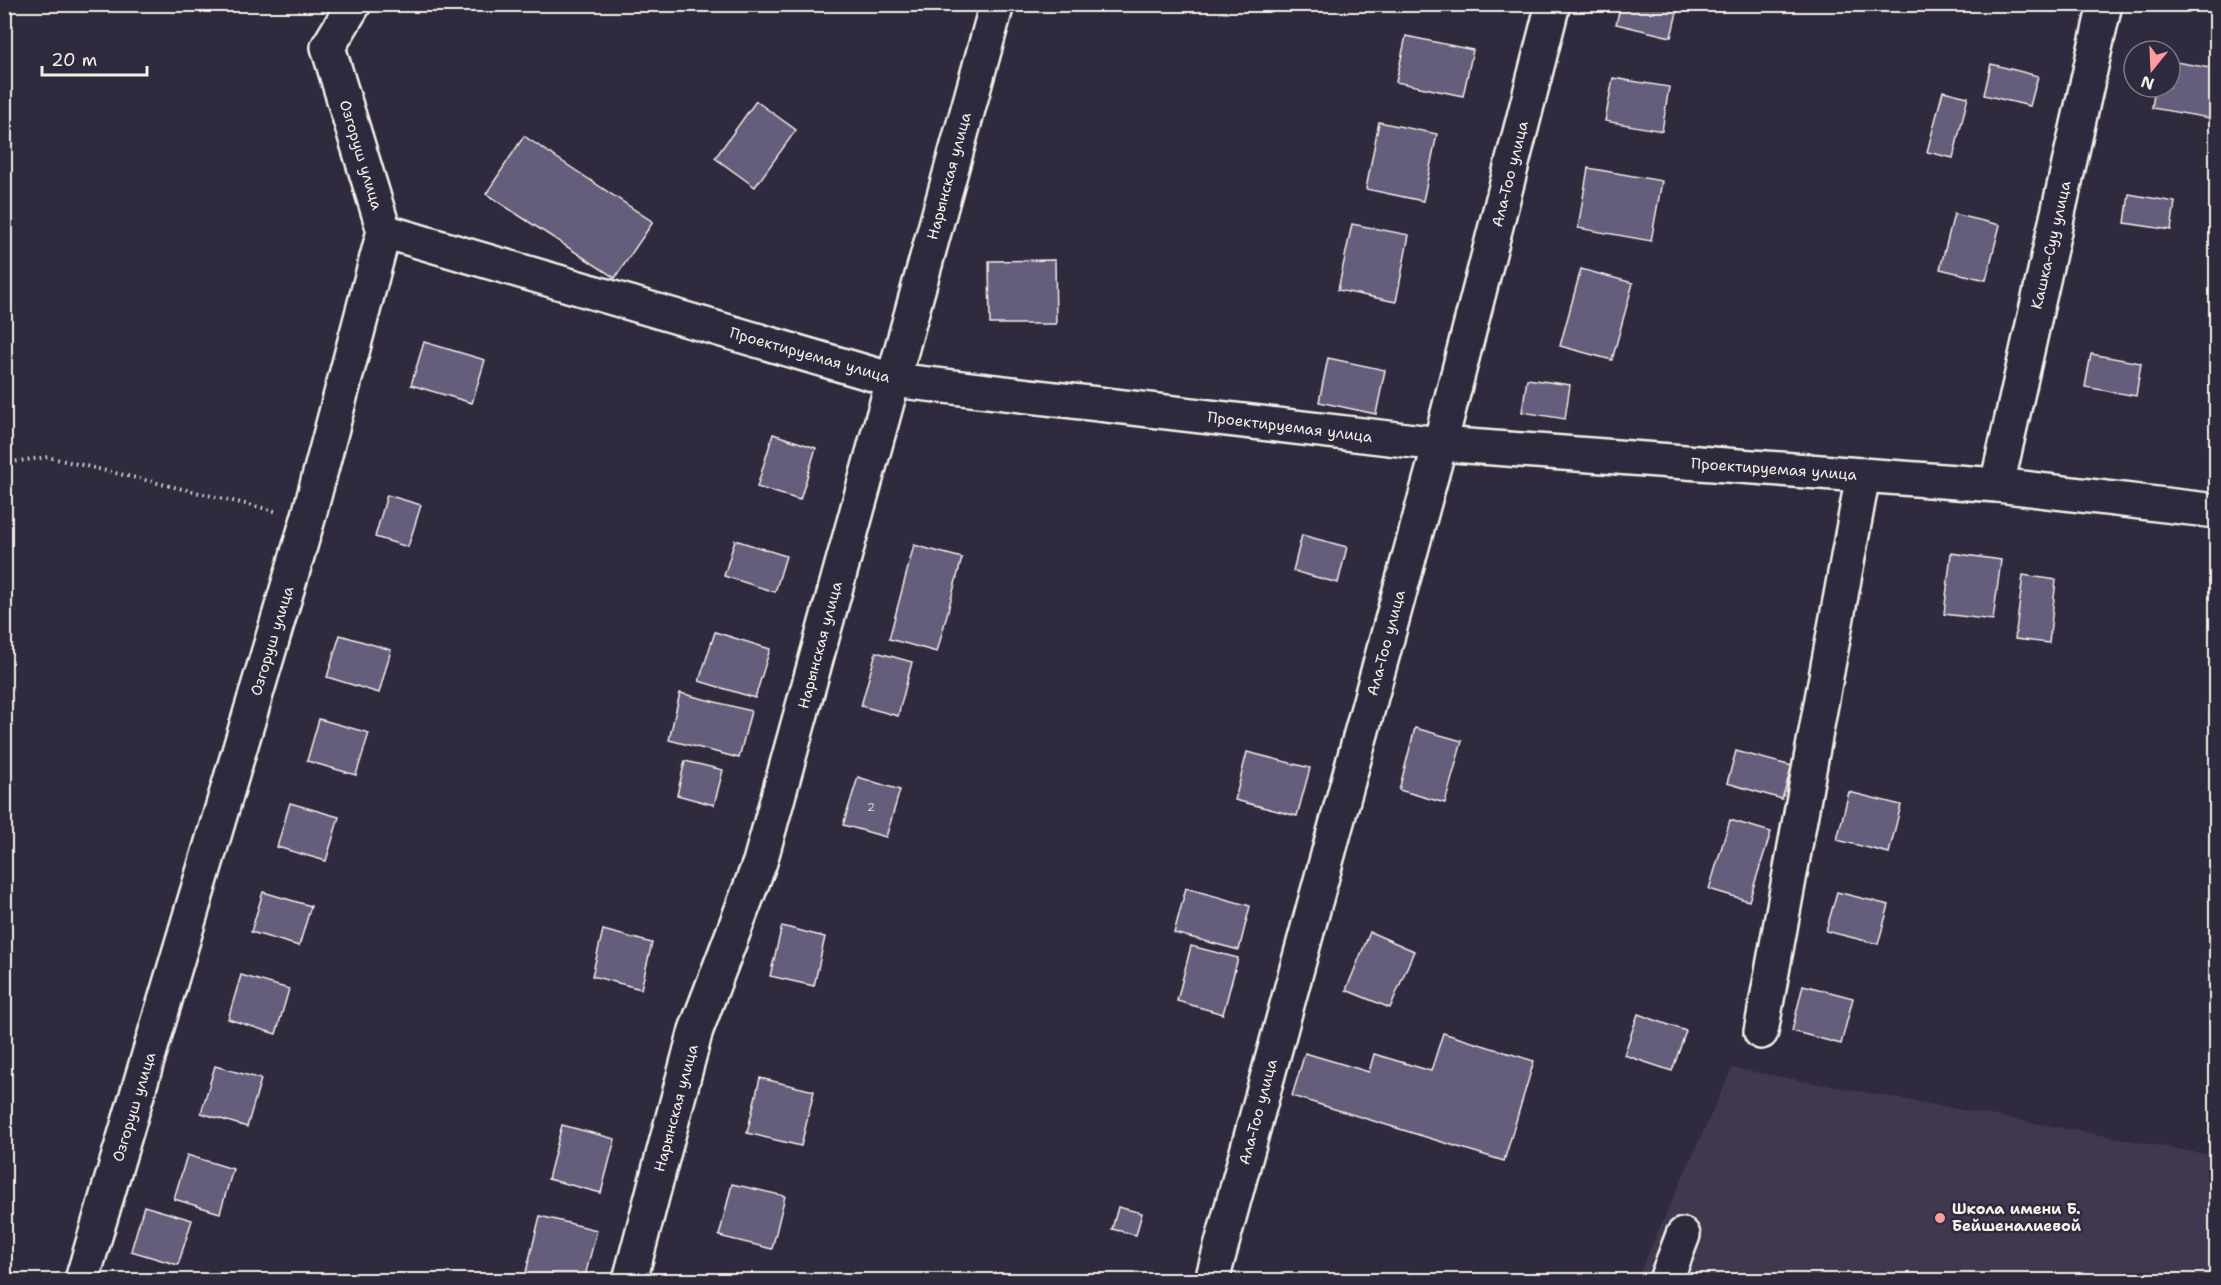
<svg xmlns="http://www.w3.org/2000/svg" width="2221" height="1285" font-family="'Shantell Sans',sans-serif">
<style>
.built{fill:#3f3950}
.building{fill:#655d7b;stroke:#f4f1e8;stroke-width:1.5}
.lines{fill:none;stroke-linecap:round;stroke-linejoin:round}
.street-casing{stroke:#f4f1e8;stroke-width:38}
.path{stroke:#f4f1e8;stroke-width:4;stroke-dasharray:1.5 4.5;stroke-linecap:butt}
.street{stroke:#2f2a3d;stroke-width:33}
.poi-dot{fill:#ff9aa2;stroke:#2f2a3d;stroke-width:2}
.labels{text-anchor:middle;dominant-baseline:central;stroke-width:5;stroke-linejoin:round;paint-order:stroke}
.number-label{font-size:12px;fill:#d0cccd}
.street-label{font-size:15px;fill:#f4f1e8;stroke:#2f2a3d}
.poi-label{font-size:15px;font-weight:bold;fill:#f4f1e8;stroke:#2f2a3d;text-anchor:start}
</style>
<rect width="100%" height="100%" fill="#2f2a3d"/>
<filter id="ink" filterUnits="userSpaceOnUse"><feTurbulence type="fractalNoise" baseFrequency=".0167" numOctaves="2"/><feDisplacementMap in="SourceGraphic" scale="12" xChannelSelector="R" yChannelSelector="G"/><feConvolveMatrix kernelMatrix="1 2 1 2 8 2 1 2 1" color-interpolation-filters="sRGB"/></filter>
<g filter="url(#ink)">
<polygon class="built" points="1732,1068 2216,1156 2216,1280 1636,1280"/>
<g class="building">
<polygon points="1621,4 1679,4 1671,37 1616,24"/>
<polygon points="1406,36 1473,50 1463,96 1396,82"/>
<polygon points="2170,61 2216,69 2209,118 2152,108 2155,87 2170,87"/>
<polygon points="1991,64 2038,76 2030,106 1984,95"/>
<polygon points="1613,78 1669,87 1662,131 1605,121"/>
<polygon points="1943,91 1968,97 1953,158 1927,152"/>
<polygon points="756,101 796,130 755,187 715,158"/>
<polygon points="1379,122 1437,134 1423,201 1366,189"/>
<polygon points="524,136 653,222 615,278 486,194"/>
<polygon points="1588,168 1662,181 1651,241 1578,228"/>
<polygon points="2129,194 2175,202 2171,230 2125,223"/>
<polygon points="1954,214 2000,225 1986,280 1940,269"/>
<polygon points="1352,224 1409,235 1396,302 1338,290"/>
<polygon points="1055,260 1056,324 990,324 989,261"/>
<polygon points="1581,269 1633,283 1612,360 1560,346"/>
<polygon points="424,342 485,360 472,403 411,385"/>
<polygon points="2091,354 2141,363 2136,396 2085,387"/>
<polygon points="1328,358 1385,370 1376,414 1319,402"/>
<polygon points="1527,379 1570,385 1565,419 1522,412"/>
<polygon points="773,434 816,448 800,500 757,487"/>
<polygon points="387,495 421,505 408,547 375,537"/>
<polygon points="1302,535 1347,547 1338,583 1293,571"/>
<polygon points="735,540 786,556 775,592 724,576"/>
<polygon points="914,545 962,558 937,652 889,639"/>
<polygon points="1951,553 2001,560 1993,620 1944,614"/>
<polygon points="2023,575 2056,580 2049,643 2015,639"/>
<polygon points="715,632 770,649 755,698 699,681"/>
<polygon points="340,635 391,650 379,693 327,677"/>
<polygon points="876,652 912,662 898,716 861,706"/>
<polygon points="680,693 751,711 739,758 669,740"/>
<polygon points="319,719 369,733 356,775 307,761"/>
<polygon points="1415,728 1462,741 1445,803 1399,790"/>
<polygon points="1736,751 1792,766 1782,799 1727,783"/>
<polygon points="1247,752 1310,768 1297,816 1235,800"/>
<polygon points="685,761 723,770 714,805 677,795"/>
<polygon points="858,777 900,790 886,837 843,825"/>
<polygon points="1849,792 1901,805 1889,853 1837,840"/>
<polygon points="290,803 339,817 326,861 277,847"/>
<polygon points="1730,820 1771,832 1749,901 1709,889"/>
<polygon points="1186,888 1250,906 1239,950 1174,933"/>
<polygon points="263,892 311,906 299,946 251,932"/>
<polygon points="1837,892 1889,905 1878,944 1826,931"/>
<polygon points="782,926 825,937 814,986 770,976"/>
<polygon points="603,930 652,943 641,989 592,976"/>
<polygon points="1370,932 1414,951 1390,1008 1346,990"/>
<polygon points="1191,946 1238,958 1223,1014 1177,1001"/>
<polygon points="241,975 289,989 276,1034 228,1019"/>
<polygon points="1803,985 1853,998 1841,1044 1792,1031"/>
<polygon points="1638,1014 1686,1031 1672,1071 1624,1055"/>
<polygon points="1443,1033 1534,1061 1504,1161 1292,1096 1305,1053 1369,1072 1374,1054 1431,1071"/>
<polygon points="215,1066 261,1079 247,1127 201,1113"/>
<polygon points="760,1078 814,1091 801,1146 747,1133"/>
<polygon points="562,1125 615,1139 601,1193 548,1179"/>
<polygon points="187,1155 233,1169 220,1213 174,1199"/>
<polygon points="732,1184 785,1196 772,1249 719,1236"/>
<polygon points="144,1206 192,1220 178,1265 131,1251"/>
<polygon points="1118,1207 1142,1213 1136,1235 1112,1229"/>
<polygon points="540,1216 597,1230 584,1280 541,1280 525,1276"/>
</g>
<g class="lines">
<g class="street-casing">
<g id="street">
<polyline points="384,231 893,380 1440,444 1997,485 2216,511"/>
<polyline points="1997,485 2105,4"/>
<polyline points="1761,1032 1863,475"/>
<polyline points="82,1280 308,519 384,231 328,47 354,4"/>
<polyline points="630,1280 696,1030 760,862 997,4"/>
<polyline points="1212,1280 1440,444 1553,4"/>
<polyline points="1666,1280 1683,1235"/>
</g>
</g>
<polyline class="path" points="4,463 48,457 275,511"/>
<use href="#street" class="street"/>
</g>
</g>
<circle class="poi-dot" cx="1940" cy="1218" r="6"/>
<g class="labels">
<g class="number-label">
<text x="871" y="807">2</text>
</g>
<g class="street-label">
<text transform="translate(361 155) rotate(73)">Озгоруш улица</text>
<text transform="translate(1510 174) rotate(-76)">Ала-Тоо улица</text>
<text transform="translate(949 176) rotate(-75)">Нарынская улица</text>
<text transform="translate(2051 245) rotate(-77)">Кашка-Суу улица</text>
<text transform="translate(810 355) rotate(16)">Проектируемая улица</text>
<text transform="translate(1290 427) rotate(7)">Проектируемая улица</text>
<text transform="translate(1774 469) rotate(4)">Проектируемая улица</text>
<text transform="translate(272 641) rotate(-73)">Озгоруш улица</text>
<text transform="translate(1386 643) rotate(-75)">Ала-Тоо улица</text>
<text transform="translate(820 645) rotate(-75)">Нарынская улица</text>
<text transform="translate(134 1107) rotate(-73)">Озгоруш улица</text>
<text transform="translate(676 1108) rotate(-75)">Нарынская улица</text>
<text transform="translate(1258 1112) rotate(-75)">Ала-Тоо улица</text>
</g>
<g class="poi-label">
<text x="1952" y="1209">Школа имени Б.<tspan x="1952" dy="17">Бейшеналиевой</tspan></text>
</g>
</g>
<rect width="2221" height="1285" fill="none" stroke="#2f2a3d" stroke-width="24"/>
<rect x="12" y="12" width="2197" height="1261" fill="none" stroke="#f4f1e8" stroke-width="2" filter="url(#ink)"/>
<g transform="translate(2152 69) rotate(198)"><circle r="28" fill="#2f2a3d" stroke="#7e7a81" stroke-width="1.5"/>
<path d="M0-4.5L10 22L0 15L-10 22Z" fill="#ff9aa2"/>
<text y="-9" font-size="16" font-weight="bold" text-anchor="middle" fill="#f4f1e8">N</text>
</g>
<path d="M42 66v9h105v-9" fill="none" stroke="#f4f1e8" stroke-width="3"/>
<text x="51" y="66" font-size="18" fill="#f4f1e8" stroke="#2f2a3d" stroke-width="4.5" paint-order="stroke">20 m</text>
</svg>
